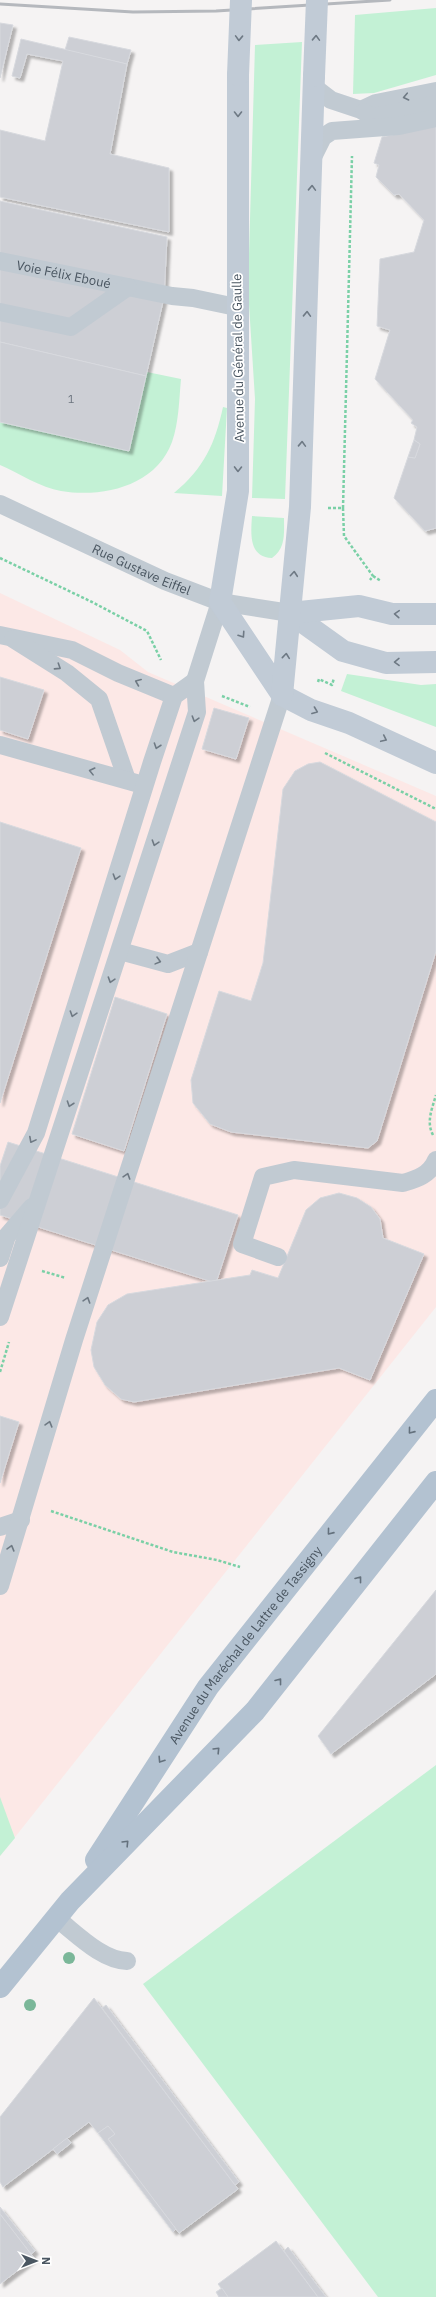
<svg xmlns="http://www.w3.org/2000/svg" width="436" height="2297" font-family="'IBM Plex Sans',sans-serif">
<style>
.medical{fill:#fce8e6}
.green{fill:#c3f1d5}
.building{fill:#cdcfd5;stroke:#d7d9de;filter:url(#shadow)}
.lines{fill:none;stroke-linecap:round;stroke-linejoin:round}
.path{stroke:#7ad0a6;stroke-width:2.5;stroke-dasharray:3 2;stroke-linecap:butt}
.lane{stroke:#c1cad2;stroke-width:18}
.secondary{stroke:#c1cbd6;stroke-width:22}
.primary{stroke:#b3c2d1;stroke-width:22}
.rail{stroke:#b5b8bd;stroke-width:3}
.secondary-bridge{stroke:#c1cbd6;stroke-width:22}
.tree{fill:#7bb799}
.oneway{stroke:#6e7984}
.oneway2{stroke:#6e7983}
.oneway3{stroke:#64717d}
.labels{text-anchor:middle;dominant-baseline:central;stroke-width:3.5;stroke-linejoin:round;paint-order:stroke}
.number-label{font-size:11px;fill:#6b747e}
.street-label{font-size:13px;fill:#4a5661;stroke:#fff}
</style>
<defs>
<filter id="shadow"><feDropShadow dx="3.5" dy="3.5" stdDeviation="1" flood-color="#0004"/></filter>
</defs>
<rect width="100%" height="100%" fill="#f5f3f3"/>
<polygon class="medical" points="0,593 120,650 148,672 436,796 436,1307 0,1856"/>
<g class="green">
<polygon points="436,8 436,75 374,93 353,94 355,15"/>
<polygon points="302,42 285,499 252,498 255,399 248,289 255,45"/>
<path d="M147,372L181,379C179,400 179,422 172,442C156,486 103,498 61,491C41,488 19,473 0,465V422L129,450Z"/>
<path d="M223,407L227,408L222,496L174,493C204,468 215,444 223,407Z"/>
<path d="M252,516L284,518C284,533 286,548 272,558C248,557 251,533 252,516Z"/>
<polygon points="347,674 421,685 436,684 436,727 341,691"/>
<polygon points="436,1765 436,2297 378,2297 143,1984"/>
<polygon points="0,1797 15,1838 0,1856"/>
</g>
<g class="building">
<polygon points="0,23 13,25 0,78"/>
<polygon points="69,37 131,50 127,64 65,50"/>
<polygon points="21,39 127,64 110,154 169,168 169,232 0,197 0,130 45,141 63,61 27,54 20,78 12,76"/>
<polygon points="436,126 436,528 425,531 394,498 408,457 415,458 420,444 414,440 417,427 411,423 413,420 375,379 390,330 377,326 380,259 414,252 424,220 399,194 394,195 376,177 379,165 374,163 382,137"/>
<polygon points="0,201 167,237 164,297 146,376 0,342"/>
<polygon points="0,342 146,376 129,451 0,422"/>
<polygon points="414,440 420,444 415,458 408,457"/>
<polygon points="0,677 44,690 28,739 0,730"/>
<polygon points="214,708 249,718 236,759 202,749"/>
<polygon points="320,762 436,822 436,951 377,1141 368,1148 231,1132 210,1124 193,1103 191,1080 219,991 251,1001 263,963 283,789 295,771 308,764"/>
<polygon points="0,822 81,848 0,1103"/>
<polygon points="115,997 167,1014 124,1151 72,1134"/>
<polygon points="8,1142 238,1215 216,1283 0,1215 0,1166"/>
<polygon points="339,1193 357,1198 371,1207 380,1219 383,1238 424,1254 370,1380 339,1368 134,1402 121,1399 105,1385 94,1367 91,1350 97,1322 108,1305 127,1294 250,1275 252,1270 278,1278 306,1210 320,1198"/>
<polygon points="0,1416 19,1422 0,1483"/>
<polygon points="436,1590 436,1674 331,1754 318,1736"/>
<polygon points="94,1998 238,2189 179,2233 108,2139 115,2134 108,2126 98,2133 89,2122 3,2187 0,2182 0,2117"/>
<polygon points="106,2005 239,2182 235,2185 102,2008"/>
<polygon points="108,2126 115,2134 108,2139 176,2229 173,2232 98,2133"/>
<polygon points="67,2138 71,2143 57,2154 53,2149"/>
<polygon points="0,2207 35,2251 31,2254 0,2214"/>
<polygon points="0,2214 34,2258 0,2284"/>
<polygon points="276,2241 318,2297 228,2297 218,2284"/>
<polygon points="288,2247 326,2297 318,2297 284,2251"/>
<polygon points="222,2288 228,2297 219,2297 216,2292"/>
</g>
<g class="lines">
<g class="path">
<polyline points="328,508 343,508 352,156"/>
<polyline points="343,508 344,536 373,576 370,580"/>
<polyline points="0,558 92,602 147,631 161,660"/>
<polyline points="373,576 381,581"/>
<polyline points="318,682 319,679 332,685 334,678"/>
<polyline points="222,696 250,707"/>
<polyline points="325,753 436,809"/>
<path d="M433,1135C426,1122 432,1109 436,1095"/>
<polyline points="42,1271 66,1278"/>
<polyline points="0,1372 9,1342"/>
<polyline points="51,1511 173,1552 217,1560 240,1567"/>
</g>
<g class="lane">
<polyline points="314,87 331,100 361,110 376,103 436,91"/>
<polyline points="364,112 373,117 436,104"/>
<polyline points="313,157 323,137 332,131 399,126 436,118"/>
<path id="s1" d="M0,261L172,296L193,298L236,307"/>
<polyline points="0,312 71,327 128,287"/>
<path id="s2" d="M0,504L165,581L220,602L290,613"/>
<polyline points="0,635 72,650 118,673 174,696"/>
<polyline points="13,639 67,673 99,699 127,780"/>
<polyline points="0,745 136,783"/>
<polyline points="120,951 168,964 199,952"/>
<polyline points="0,1200 36,1133 152,762 174,696 195,681"/>
<path d="M278,1257L242,1244L263,1177L294,1170L403,1183C416,1179 430,1175 436,1160"/>
<polyline points="0,1258 7,1236 32,1207"/>
<polyline points="0,1317 197,712 195,681 220,602"/>
<polyline points="0,1527 21,1520"/>
<polyline points="0,1586 74,1340 282,695"/>
<path d="M56,1918C76,1933 101,1960 127,1961"/>
</g>
<g class="secondary">
<polyline points="238,75 238,491 220,602 282,695 311,710 349,723 436,763"/>
<polyline points="290,613 343,651 386,663 436,662"/>
<polyline points="290,613 359,606 392,614 436,614"/>
<polyline points="282,695 300,507 314,76"/>
</g>
<g class="primary">
<path id="s3" d="M96,1860L208,1687L436,1400"/>
<polyline points="0,1987 70,1901 255,1711 436,1482"/>
</g>
<polyline class="rail" points="0,4 133,12 216,11 390,0"/>
<g class="secondary-bridge">
<polyline points="238,75 241,0"/>
<polyline points="314,76 317,0"/>
</g>
</g>
<g class="tree">
<circle cx="69" cy="1958" r="6"/>
<circle cx="30" cy="2005" r="6"/>
</g>
<defs><path id="oneway-chevron" d="M-2-3.5L2.5 0L-2 3.5" fill="none" stroke-width="1.6" stroke-linecap="round" stroke-linejoin="round"/></defs>
<g class="oneway">
<use href="#oneway-chevron" transform="translate(239 38) rotate(92)"/>
<use href="#oneway-chevron" transform="translate(316 38) rotate(-88)"/>
<use href="#oneway-chevron" transform="translate(238 114) rotate(90)"/>
<use href="#oneway-chevron" transform="translate(312 188) rotate(-88)"/>
<use href="#oneway-chevron" transform="translate(307 314) rotate(-88)"/>
<use href="#oneway-chevron" transform="translate(302 444) rotate(-88)"/>
<use href="#oneway-chevron" transform="translate(238 469) rotate(91)"/>
<use href="#oneway-chevron" transform="translate(294 574) rotate(-85)"/>
<use href="#oneway-chevron" transform="translate(397 614) rotate(-176)"/>
<use href="#oneway-chevron" transform="translate(242 635) rotate(56)"/>
<use href="#oneway-chevron" transform="translate(286 656) rotate(-84)"/>
<use href="#oneway-chevron" transform="translate(397 662) rotate(179)"/>
<use href="#oneway-chevron" transform="translate(315 711) rotate(21)"/>
<use href="#oneway-chevron" transform="translate(384 739) rotate(25)"/>
</g>
<g class="oneway2">
<use href="#oneway-chevron" transform="translate(406 97) rotate(168)"/>
<use href="#oneway-chevron" transform="translate(58 667) rotate(33)"/>
<use href="#oneway-chevron" transform="translate(138 682) rotate(-158)"/>
<use href="#oneway-chevron" transform="translate(195 719) rotate(107)"/>
<use href="#oneway-chevron" transform="translate(157 746) rotate(109)"/>
<use href="#oneway-chevron" transform="translate(92 771) rotate(-166)"/>
<use href="#oneway-chevron" transform="translate(155 843) rotate(108)"/>
<use href="#oneway-chevron" transform="translate(116 877) rotate(107)"/>
<use href="#oneway-chevron" transform="translate(158 961) rotate(15)"/>
<use href="#oneway-chevron" transform="translate(111 980) rotate(108)"/>
<use href="#oneway-chevron" transform="translate(73 1014) rotate(108)"/>
<use href="#oneway-chevron" transform="translate(70 1104) rotate(109)"/>
<use href="#oneway-chevron" transform="translate(32 1140) rotate(118)"/>
<use href="#oneway-chevron" transform="translate(127 1176) rotate(-72)"/>
<use href="#oneway-chevron" transform="translate(87 1300) rotate(-72)"/>
<use href="#oneway-chevron" transform="translate(49 1424) rotate(-74)"/>
<use href="#oneway-chevron" transform="translate(11 1548) rotate(-74)"/>
</g>
<g class="oneway3">
<use href="#oneway-chevron" transform="translate(411 1431) rotate(129)"/>
<use href="#oneway-chevron" transform="translate(330 1532) rotate(129)"/>
<use href="#oneway-chevron" transform="translate(359 1579) rotate(-52)"/>
<use href="#oneway-chevron" transform="translate(279 1681) rotate(-52)"/>
<use href="#oneway-chevron" transform="translate(217 1750) rotate(-46)"/>
<use href="#oneway-chevron" transform="translate(161 1760) rotate(123)"/>
<use href="#oneway-chevron" transform="translate(126 1843) rotate(-46)"/>
</g>
<g class="labels">
<g class="number-label">
<text x="71" y="399">1</text>
</g>
<g class="street-label">
<text stroke="none"><textPath href="#s1" startOffset="65">Voie Félix Eboué</textPath></text>
<text transform="translate(238 358) rotate(-91)">Avenue du Général de Gaulle</text>
<text stroke="none"><textPath href="#s2" startOffset="156">Rue Gustave Eiffel</textPath></text>
<text stroke="none"><textPath href="#s3" startOffset="262">Avenue du Maréchal de Lattre de Tassigny</textPath></text>
</g>
</g>
<g transform="translate(36 2261) rotate(90)" stroke="#ffffff" stroke-width="3" paint-order="stroke">
<path d="M0-3L7 15L0 10L-7 15Z" fill="#4a5661"/>
<text y="-6" font-size="11" font-weight="bold" text-anchor="middle" fill="#4a5661">N</text>
</g>
</svg>
